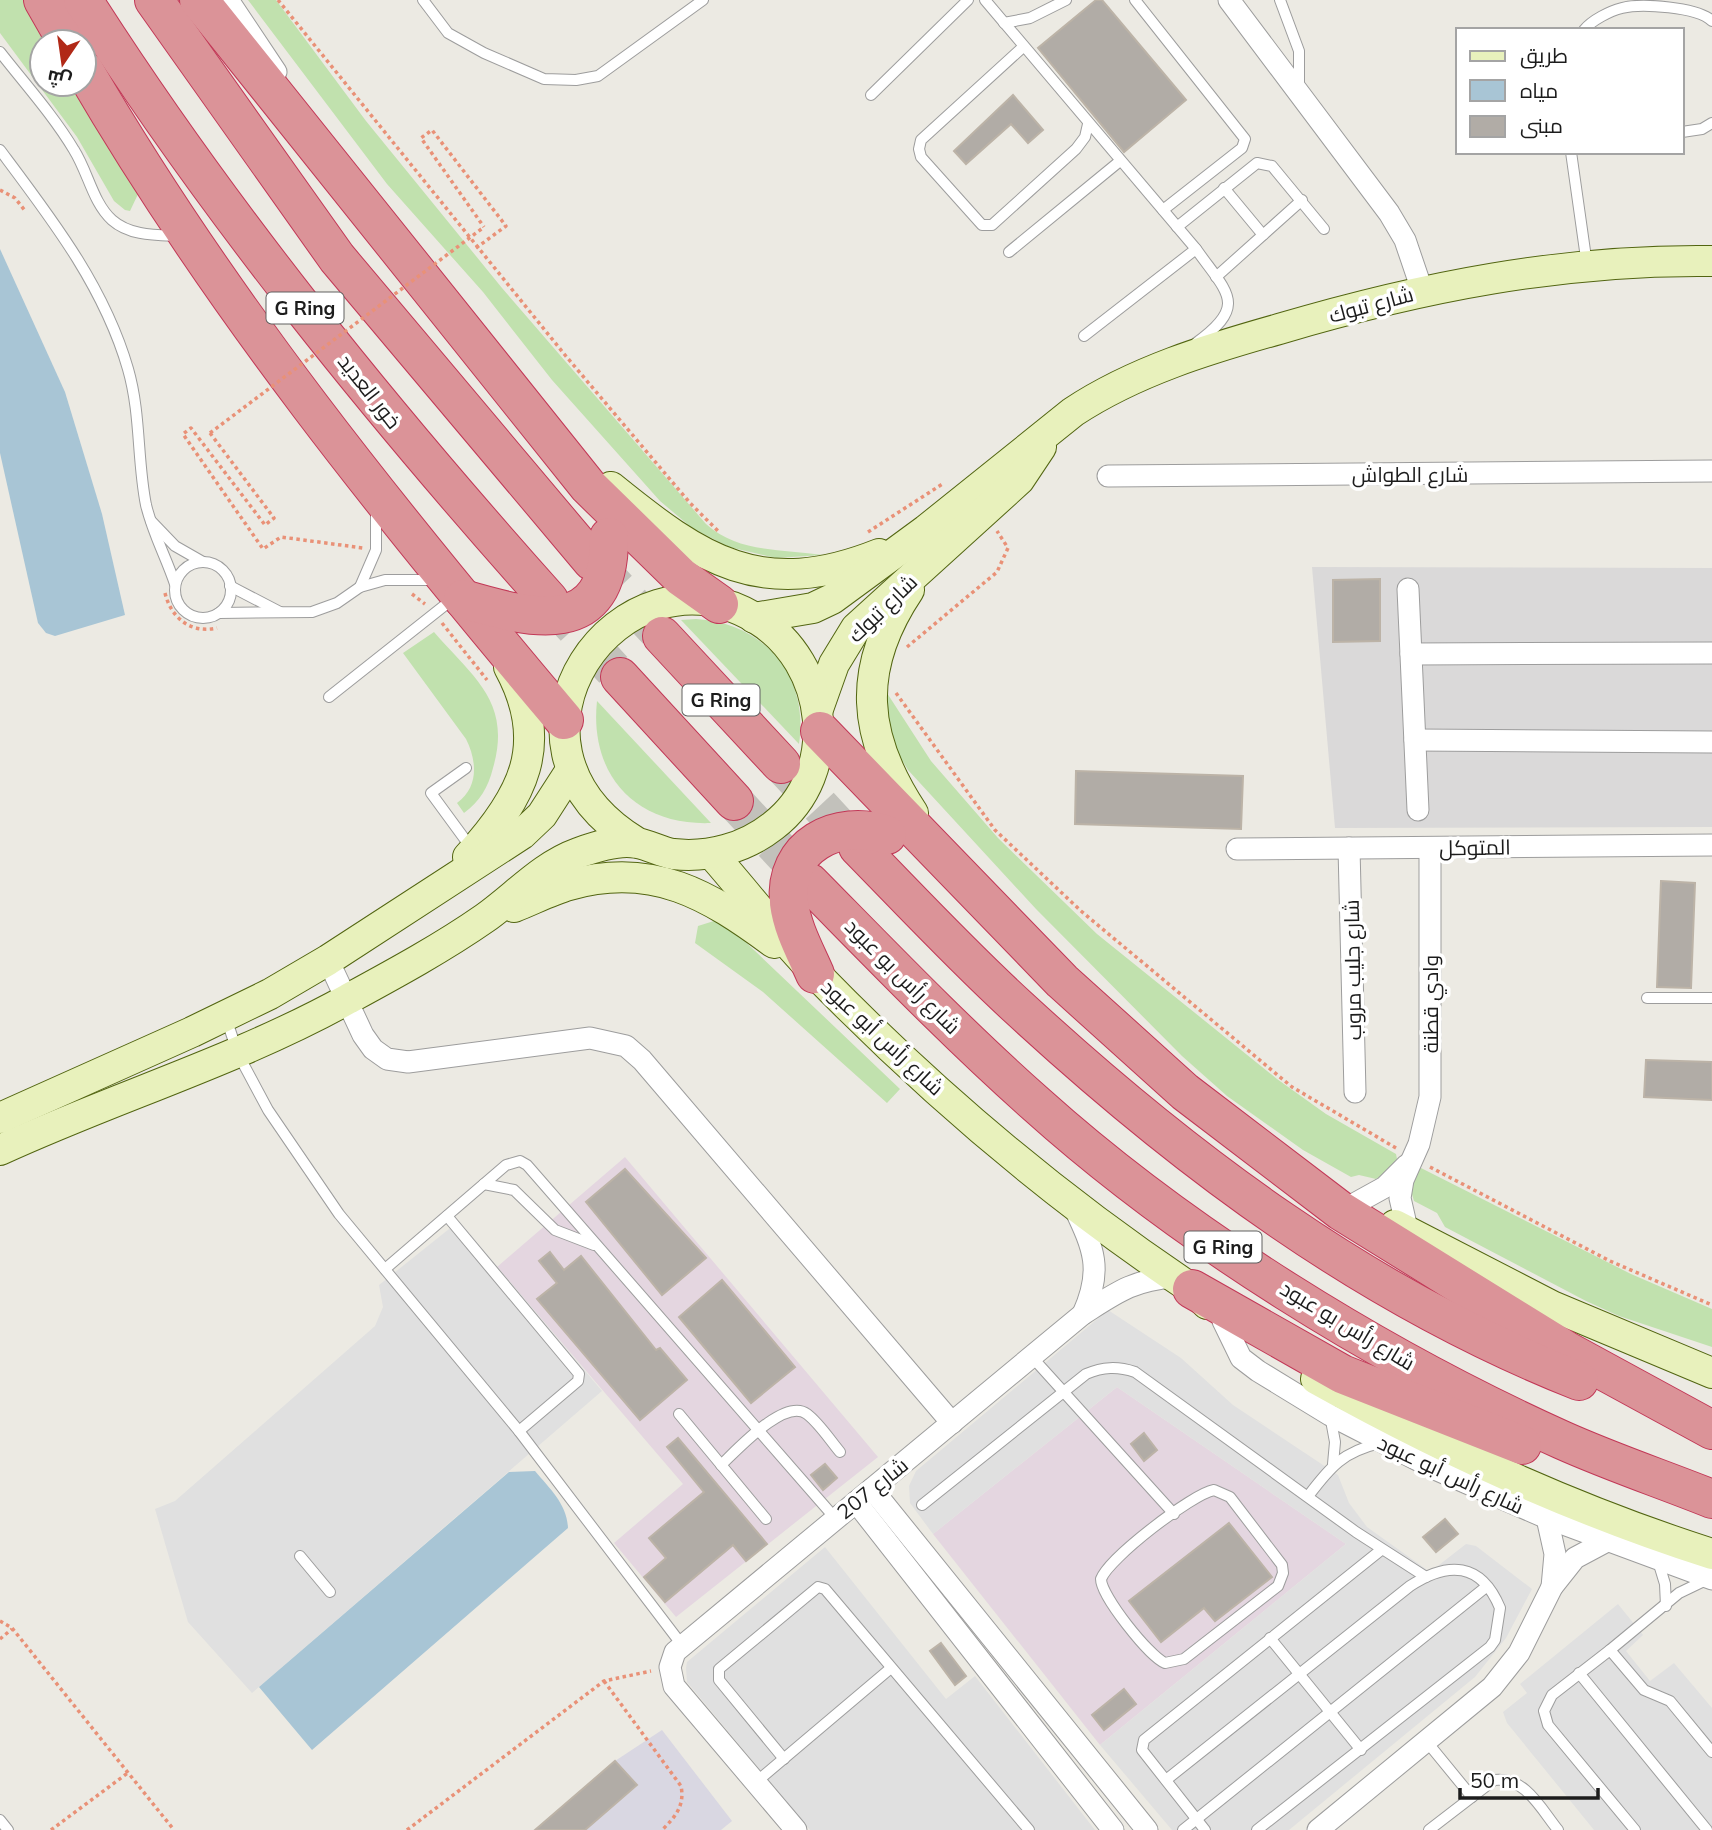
<svg xmlns="http://www.w3.org/2000/svg" width="1712" height="1830" font-family="Mulish,Cairo,sans-serif">
<style>
.residential{fill:#dad9d9}
.industrial{fill:#e4d6e0}
.grass{fill:#c1e1ae}
.parking{fill:#e0e0e0}
.plaza{fill:#d9d7e2}
.water{fill:#a8c5d5}
.building{fill:#b1aca6;stroke:#bcb3a7;stroke-width:2}
.lines{fill:none;stroke-linecap:round;stroke-linejoin:round}
.highway-tunnel{stroke:#c2c1bb;stroke-width:38;stroke-dasharray:38 19;stroke-linecap:butt}
.lane-casing{stroke:#9d9d9d;stroke-width:12}
.street-casing{stroke:#9d9d9d;stroke-width:23}
.secondary-casing{stroke:#526511;stroke-width:32}
.highway-casing{stroke:#c23857;stroke-width:40}
.path{stroke:#e99177;stroke-width:3.5;stroke-dasharray:3.5 3.5;stroke-linecap:butt}
.lane{stroke:#fff;stroke-width:10}
.street{stroke:#fff;stroke-width:21}
.secondary{stroke:#e8f1bc;stroke-width:30}
.highway{stroke:#db9398;stroke-width:38}
.path-bridge{stroke:#e99177;stroke-width:3.5;stroke-dasharray:3.5 3.5;stroke-linecap:butt}
.labels{text-anchor:middle;dominant-baseline:central;stroke-width:7;stroke-linejoin:round;paint-order:stroke}
.shield{fill:#fff;stroke:#606060;stroke-width:2}
.shield-label{font-size:19px;font-weight:bold;fill:#1c1c1c}
.street-label{font-size:21px;fill:#1c1c1c;stroke:#fff}
</style>
<rect width="100%" height="100%" fill="#eceae3"/>
<polygon class="residential" points="1312,567 1712,568 1712,827 1335,828"/>
<g class="industrial">
<polygon points="625,1157 878,1457 676,1617 614,1543 683,1484 497,1267"/>
<polygon points="1117,1387 1346,1544 1100,1745 933,1534"/>
</g>
<g class="grass">
<polygon points="0,0 33,0 57,42 42,42 42,84 79,84 139,192 130,211 125,210 114,201 77,137 0,33"/>
<path d="M248,0H276L366,121L502,288L706,524C738,553 782,549 823,555L776,558L729,547L692,528L660,501L552,380L483,292L387,184Z"/>
<path d="M696,619C764,623 809,675 799,744L681,620Z"/>
<path d="M434,632C474,678 512,702 493,768C488,788 480,801 464,813L457,803C479,787 477,761 466,739L403,653Z"/>
<polygon points="887,693 931,761 998,838 1097,934 1277,1079 1326,1114 1396,1154 1397,1159 1389,1170 1376,1179 1359,1175 1351,1177 1303,1150 1227,1096 1182,1056 1036,909 908,770 893,745 884,694"/>
<path d="M597,701L711,823C636,826 589,775 597,701Z"/>
<polygon points="717,920 734,931 900,1089 887,1103 763,992 695,943 698,926"/>
<polygon points="1419,1167 1631,1274 1712,1309 1712,1347 1619,1316 1586,1301 1445,1227 1437,1213 1414,1201 1411,1191"/>
</g>
<g class="parking">
<polygon points="459,1221 602,1391 252,1693 188,1622 155,1509 175,1501 375,1326 383,1307 379,1285"/>
<polygon points="1108,1310 1181,1358 1233,1405 1338,1475 1349,1503 1367,1527 1430,1572 1466,1544 1476,1546 1532,1589 1506,1638 1475,1677 1289,1830 1172,1830 1100,1745 1346,1544 1117,1387 933,1534 910,1503 909,1486 916,1471"/>
<polygon points="825,1547 946,1699 975,1676 1095,1830 810,1830 687,1682 686,1668 687,1662"/>
<polygon points="1618,1604 1643,1635 1626,1651 1650,1681 1674,1663 1712,1708 1712,1830 1594,1830 1507,1723 1503,1712 1527,1693 1520,1684"/>
</g>
<polygon class="plaza" points="662,1730 732,1821 721,1830 585,1830 637,1786 615,1761"/>
<g class="water">
<polygon points="0,249 65,392 102,514 125,615 55,636 46,633 38,623 0,453"/>
<path d="M535,1471C550,1489 567,1504 568,1528L312,1750L259,1687L509,1472Z"/>
</g>
<g class="building">
<polygon points="1096,0 1102,0 1186,100 1124,152 1038,48"/>
<polygon points="1013,95 1043,130 1028,143 1011,124 966,164 954,151"/>
<polygon points="1380,579 1380,641 1333,642 1333,580"/>
<polygon points="1076,771 1243,776 1241,829 1075,824"/>
<polygon points="1661,881 1695,883 1691,988 1657,987"/>
<polygon points="1646,1060 1712,1062 1712,1100 1644,1097"/>
<polygon points="625,1169 706,1258 662,1295 586,1202"/>
<polygon points="550,1252 564,1270 581,1256 656,1350 660,1348 687,1380 640,1420 537,1299 557,1283 539,1261"/>
<polygon points="722,1280 795,1367 751,1403 679,1317"/>
<polygon points="1144,1433 1157,1450 1144,1461 1131,1444"/>
<polygon points="678,1438 767,1544 746,1561 733,1545 665,1602 644,1577 666,1558 649,1538 704,1492 667,1447"/>
<polygon points="825,1464 837,1478 823,1490 811,1475"/>
<polygon points="1445,1519 1458,1534 1436,1552 1423,1537"/>
<polygon points="1229,1523 1272,1577 1215,1621 1204,1608 1161,1642 1129,1601"/>
<polygon points="941,1643 966,1676 955,1685 930,1651"/>
<polygon points="1124,1689 1136,1704 1104,1730 1092,1715"/>
<polygon points="615,1761 637,1785 585,1830 535,1830"/>
</g>
<g class="lines">
<g class="highway-tunnel">
<polyline points="592,561 662,636"/>
<polyline points="549,600 620,677"/>
<polyline points="781,764 858,847"/>
<polyline points="734,801 810,883"/>
</g>
<g class="lane-casing">
<g id="lane">
<polyline points="423,0 448,33 484,53 544,79 576,80 598,76 703,0"/>
<path d="M985,0L1196,249C1227,293 1249,305 1196,343"/>
<polyline points="1135,0 1245,139 1242,148 1163,210"/>
<polyline points="1280,0 1299,51 1299,87"/>
<polyline points="1004,23 1030,18 1066,0"/>
<path d="M1584,30C1592,20 1610,11 1622,8C1641,3 1698,7 1712,21"/>
<polyline points="1023,47 921,140 919,149 921,157 982,225 992,225 1076,149 1085,137 1088,124"/>
<path d="M0,52C25,84 53,115 74,150C88,172 93,203 112,220C130,236 156,235 179,236"/>
<polyline points="871,95 968,0"/>
<polyline points="1682,132 1702,129 1712,123"/>
<path d="M0,150C51,218 104,286 128,369C141,414 137,460 146,505C153,534 166,557 175,584"/>
<polyline points="1571,152 1587,265"/>
<polyline points="1224,188 1263,235"/>
<polyline points="1177,227 1257,163 1272,166 1324,229"/>
<polyline points="1009,252 1120,161"/>
<polyline points="1216,277 1302,200"/>
<polyline points="1084,336 1196,249"/>
<polyline points="151,521 175,546 203,562"/>
<circle cx="203" cy="590" r="28"/>
<polyline points="230,586 280,612"/>
<polyline points="360,587 376,550 376,509"/>
<polyline points="219,613 312,612 337,603 360,587 385,580 434,580"/>
<polyline points="329,697 454,598"/>
<polyline points="466,768 431,793 472,849"/>
<polyline points="1647,998 1712,998"/>
<polyline points="226,1018 238,1054 268,1110 339,1214 519,1431 682,1645"/>
<polyline points="484,1184 514,1190 555,1230 594,1245"/>
<polyline points="447,1216 579,1374 578,1381 519,1431"/>
<polyline points="385,1269 506,1165 520,1161 527,1165 835,1518"/>
<polyline points="1032,1357 1174,1514"/>
<polyline points="679,1414 766,1519"/>
<polyline points="1330,1415 1335,1442 1333,1464"/>
<path d="M721,1465C737,1450 785,1397 807,1414C819,1423 830,1440 840,1452"/>
<path d="M1214,1490L1230,1497L1282,1565L1283,1573L1278,1586L1184,1659L1165,1663C1149,1656 1101,1596 1101,1579C1109,1558 1192,1494 1214,1490Z"/>
<path d="M1309,1495C1331,1466 1343,1452 1380,1443"/>
<path d="M922,1505L1086,1374C1103,1367 1117,1366 1135,1372L1356,1532L1426,1577"/>
<polyline points="300,1556 330,1592"/>
<polyline points="1658,1561 1665,1584 1666,1606"/>
<polyline points="1270,1638 1361,1750"/>
<polyline points="1610,1650 1679,1593 1706,1580"/>
<polyline points="1579,1673 1707,1830"/>
<polyline points="1427,1742 1472,1797"/>
<polyline points="784,1759 719,1680 719,1669 818,1587 825,1589 1029,1830"/>
<path d="M1166,1780L1410,1586C1448,1561 1481,1562 1500,1608L1495,1640L1490,1647L1257,1830"/>
<polyline points="755,1783 891,1668"/>
<polyline points="0,1820 8,1830"/>
<polyline points="1183,1830 1486,1587"/>
<polyline points="1205,1830 1142,1750 1144,1740 1381,1550"/>
<path d="M1429,1830L1494,1780C1525,1776 1541,1809 1558,1830"/>
<polyline points="1635,1830 1548,1725 1544,1711 1552,1695 1610,1650 1644,1690 1670,1701 1712,1752"/>
</g>
</g>
<g class="street-casing">
<g id="street">
<polyline points="228,0 276,72"/>
<polyline points="1229,0 1389,213 1405,240 1422,290"/>
<polyline points="1108,476 1712,471"/>
<polyline points="1408,589 1418,810"/>
<polyline points="1411,654 1712,653"/>
<polyline points="1415,740 1712,742"/>
<polyline points="1349,848 1355,1092"/>
<polyline points="1237,849 1712,845"/>
<polyline points="328,960 363,1035 373,1049 387,1059 408,1062 590,1038 626,1046 642,1060 952,1423"/>
<polyline points="1356,1203 1385,1187 1407,1165"/>
<path d="M1074,1207C1094,1249 1103,1270 1083,1314"/>
<polyline points="1408,1233 1400,1198 1403,1180 1419,1144 1430,1097 1430,848"/>
<polyline points="1223,1321 1241,1358 1258,1371 1330,1415 1437,1470 1547,1518 1712,1579"/>
<polyline points="872,1489 1147,1830"/>
<polyline points="856,1502 1113,1830"/>
<polyline points="1547,1518 1555,1554 1552,1587"/>
<path d="M796,1830L674,1686L670,1667L675,1652L1083,1314C1116,1293 1133,1280 1173,1277"/>
<polyline points="1318,1830 1492,1687 1519,1653 1552,1587 1575,1558 1605,1542"/>
</g>
</g>
<g class="secondary-casing">
<g id="secondary">
<path d="M611,487C701,560 761,601 879,554"/>
<path d="M909,590C856,669 862,736 913,813"/>
<path d="M754,618L813,608L832,599L926,530L1073,412C1135,371 1208,349 1279,329C1421,287 1563,259 1712,261"/>
<polyline points="818,709 834,664 856,628 1019,480 1041,447"/>
<path d="M712,854C747,894 780,937 817,975C930,1091 1057,1199 1192,1289L1207,1304"/>
<path d="M468,857C523,797 551,744 509,667"/>
<path d="M514,907C532,900 551,890 569,885C653,861 709,895 774,943"/>
<polyline points="0,1118 192,1032 270,994 328,960 522,834 542,815 571,770"/>
<path d="M0,1150C115,1097 236,1061 348,999C394,974 442,948 485,918C516,896 542,866 578,853C595,847 619,839 637,843C649,845 661,852 673,854C709,858 745,848 773,826C842,773 829,663 757,619C621,536 473,742 636,842"/>
<polyline points="1395,1225 1552,1306 1712,1373"/>
<path d="M1316,1379C1443,1450 1574,1510 1712,1554"/>
</g>
</g>
<g class="highway-casing">
<g id="highway">
<polyline points="43,0 67,42"/>
<path d="M83,0C219,213 381,412 549,600"/>
<polyline points="154,0 337,258 592,561"/>
<polyline points="199,0 588,486 681,577 719,604"/>
<path d="M84,70C220,304 390,514 564,720"/>
<path d="M463,599C531,619 610,640 609,537"/>
<polyline points="662,636 781,764"/>
<polyline points="620,677 734,801"/>
<polyline points="820,731 1062,981 1185,1092 1341,1211 1567,1351 1712,1430"/>
<path d="M858,847C911,901 963,957 1019,1008C1186,1162 1367,1297 1579,1381"/>
<path d="M810,883C884,958 957,1034 1036,1104C1184,1237 1380,1358 1562,1440C1611,1462 1662,1479 1712,1499"/>
<path d="M815,974C805,951 792,928 789,903C783,846 837,818 887,835"/>
<polyline points="1192,1289 1342,1374 1522,1445"/>
</g>
</g>
<g class="path">
<polyline points="278,0 565,355 690,503 719,532"/>
<polyline points="0,190 15,198 26,212"/>
<polyline points="476,248 506,226 432,130 421,138 484,227"/>
<polyline points="210,433 274,518 265,525 191,428 183,434 263,549 281,537 363,548"/>
<polyline points="868,532 944,483"/>
<path d="M165,593C171,618 191,634 217,628"/>
<polyline points="412,594 425,604"/>
<polyline points="442,623 487,680"/>
<polyline points="907,647 997,572 1008,548 997,531"/>
<polyline points="896,693 995,830 1081,911 1292,1087 1396,1148"/>
<polyline points="1430,1167 1610,1261 1712,1305"/>
<polyline points="0,1621 12,1628 174,1830"/>
<polyline points="0,1639 12,1629"/>
<path d="M604,1681L681,1786C685,1806 675,1817 662,1830"/>
<polyline points="51,1830 129,1772"/>
<polyline points="407,1830 604,1681 651,1671"/>
</g>
<use href="#lane" class="lane"/>
<use href="#street" class="street"/>
<use href="#secondary" class="secondary"/>
<use href="#highway" class="highway"/>
<polyline class="path-bridge" points="210,433 484,227"/>
</g>
<g class="labels">
<g class="shield">
<rect x="266.5" y="292.5" width="77" height="31" rx="5"/>
<rect x="682.5" y="684.5" width="77" height="31" rx="5"/>
<rect x="1184.5" y="1231.5" width="77" height="31" rx="5"/>
</g>
<g class="shield-label">
<text x="305" y="308">G Ring</text>
<text x="721" y="700">G Ring</text>
<text x="1223" y="1247">G Ring</text>
</g>
<g class="street-label">
<text transform="translate(1371 304) rotate(-15)">شارع تبوك</text>
<text transform="translate(370 391) rotate(52)">خور العديد</text>
<text x="1410" y="474">شارع الطواش</text>
<text transform="translate(882 608) rotate(-44)">شارع تبوك</text>
<text transform="translate(1475 847) rotate(-1)">المتوكل</text>
<text transform="translate(1352 970) rotate(-91)">شارع جليب مروب</text>
<text transform="translate(903 976) rotate(45)">شارع رأس بو عبود</text>
<text transform="translate(1430 1004) rotate(-90)">وادي قطنة</text>
<text transform="translate(883 1037) rotate(43)">شارع رأس أبو عبود</text>
<text transform="translate(1348 1325) rotate(31)">شارع رأس بو عبود</text>
<text transform="translate(1451 1474) rotate(25)">شارع رأس أبو عبود</text>
<text transform="translate(872 1488) rotate(-39)">شارع 207</text>
</g>
</g>
<rect x="1456" y="28" width="228" height="126" fill="#ffffff" stroke="#a4a4a4" stroke-width="2"/>
<rect x="1470" y="51" width="35" height="10" fill="#e8f1bc" stroke="#a4a4a4" stroke-width="2"/>
<text x="1520" y="63" font-size="21" fill="#1c1c1c">طريق</text>
<rect x="1470" y="80" width="35" height="21" fill="#a8c5d5" stroke="#a4a4a4" stroke-width="2"/>
<text x="1520" y="98" font-size="21" fill="#1c1c1c">مياه</text>
<rect x="1470" y="116" width="35" height="21" fill="#b1aca6" stroke="#a4a4a4" stroke-width="2"/>
<text x="1520" y="133" font-size="21" fill="#1c1c1c">مبنى</text>
<g transform="translate(63 63) rotate(193)"><circle r="33" fill="#ffffff" stroke="#a4a4a4" stroke-width="2"/>
<path d="M0-5L12 26L0 18L-12 26Z" fill="#b12917"/>
<text y="-10" font-size="19" font-weight="bold" text-anchor="middle" fill="#1c1c1c">ش</text>
</g>
<path d="M1460 1788v10h138v-10" fill="none" stroke="#1c1c1c" stroke-width="3.5"/>
<text x="1470" y="1788" font-size="21" fill="#1c1c1c" stroke="#ffffff" stroke-width="5" paint-order="stroke">50 m</text>
</svg>
